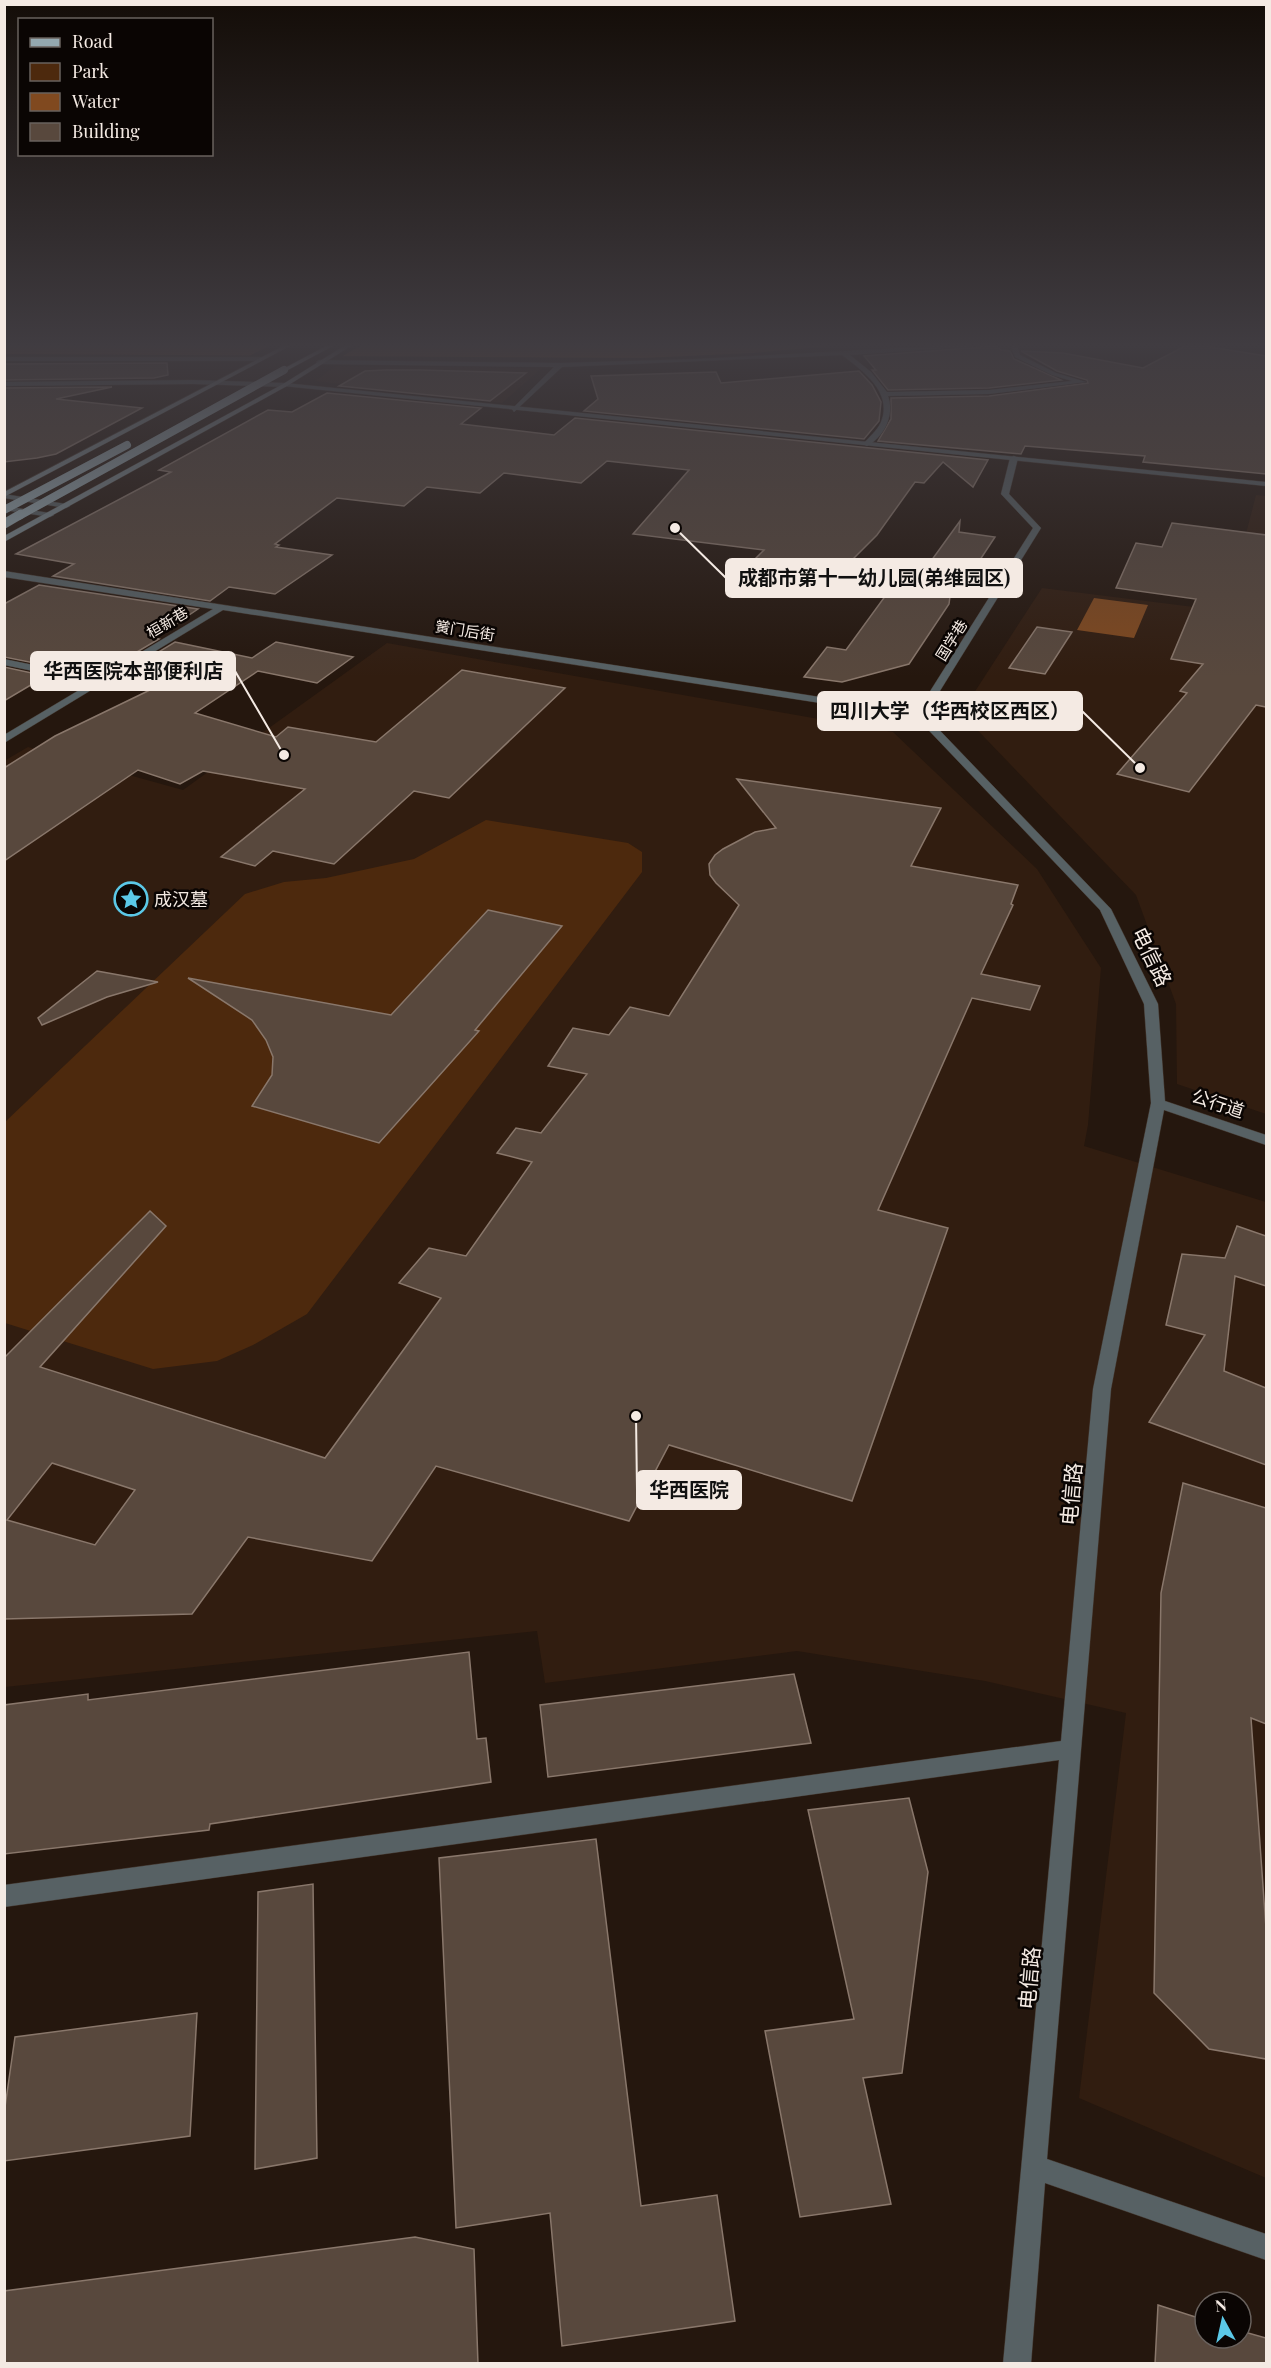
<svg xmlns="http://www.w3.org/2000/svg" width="1271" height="2368" font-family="'Playfair Display','Noto Sans SC',serif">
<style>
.built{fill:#311d10}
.green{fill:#4d290d}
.water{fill:#80491f}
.pier{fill:#25170e}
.building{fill:#58483d;stroke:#89776b;stroke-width:1.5;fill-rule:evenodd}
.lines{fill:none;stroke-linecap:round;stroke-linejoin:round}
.minor-casing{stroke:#42352c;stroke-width:1}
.tertiary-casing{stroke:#42352c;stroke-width:1}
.secondary-casing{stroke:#42352c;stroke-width:1}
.primary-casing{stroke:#42352c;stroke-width:1}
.minor{fill:#576164;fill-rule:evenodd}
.tertiary{fill:#576164;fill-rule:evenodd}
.secondary{fill:#7a898e;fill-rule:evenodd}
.primary{fill:#94a8af;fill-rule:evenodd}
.primary-bridge-far1-casing{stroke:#42352c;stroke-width:8;stroke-linecap:butt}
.primary-bridge-casing{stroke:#42352c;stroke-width:10;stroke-linecap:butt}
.primary-bridge-far1{stroke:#94a8af;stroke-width:8}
.primary-bridge{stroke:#94a8af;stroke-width:9}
.labels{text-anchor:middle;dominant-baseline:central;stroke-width:5;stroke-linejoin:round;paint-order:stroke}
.far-street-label{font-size:15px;fill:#f4eae3;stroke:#0a0503}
.poi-label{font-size:18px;fill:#f4eae3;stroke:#0a0503;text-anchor:start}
.street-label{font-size:18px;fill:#f4eae3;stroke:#0a0503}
.near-street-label{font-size:21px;fill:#f4eae3;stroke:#0a0503}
.leader{fill:none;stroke:#f4eae3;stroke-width:2}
.callout-dot{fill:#f4eae3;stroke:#0a0503;stroke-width:2}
.callout{fill:#f4eae3;stroke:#f4eae3;stroke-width:2}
.callout-label{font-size:20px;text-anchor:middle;font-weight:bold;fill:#111}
</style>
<rect width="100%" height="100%" fill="#25170e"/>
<g class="built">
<polygon points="336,366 542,368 502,403 315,381"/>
<polygon points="1256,495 1266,496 1266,1114 1177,1084 1176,1004 1136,895 961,713 1042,588 1226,611"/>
<polygon points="387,643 893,732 1037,869 1101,968 1088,1125 1084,1146 1266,1202 1266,2178 1079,2098 1126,1713 985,1681 797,1651 545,1683 537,1631 5,1687 4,761 28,747 183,790"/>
</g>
<polygon class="green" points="486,820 628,843 642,852 642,872 307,1314 253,1345 217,1361 153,1369 5,1323 5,1122 245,894 284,882 326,878 414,859"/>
<g class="water">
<polygon points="4,346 831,346 752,353 643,358 14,354 5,354"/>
<polygon points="1094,598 1148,605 1134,638 1077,630"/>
</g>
<polygon class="pier" points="269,346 360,346 341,357 247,357"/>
<g class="building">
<polygon points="996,346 1001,350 1010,351 1014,359 1061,380 989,388 888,390 872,370 876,370 864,356"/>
<polygon points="1185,346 1204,346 1266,356 1266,474 1143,462 1145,456 1025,446 1021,454 878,441 891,419 891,398 989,396 1088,383 1087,380 1057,371 1021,351 1063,353 1143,368"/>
<polygon points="167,363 168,375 154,378 4,380 4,364"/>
<polygon points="385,370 420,370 526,373 490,401 339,386 365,371"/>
<polygon points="859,371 872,385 881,402 879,421 864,439 584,411 598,399 591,376 716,372 721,383"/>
<polygon points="112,387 56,399 142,408 56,454 37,458 4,462 4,388"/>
<polygon points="327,393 481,408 461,424 554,435 575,418 988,460 973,487 943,462 924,483 915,482 877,535 829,583 744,570 764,550 633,534 689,470 607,461 581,483 504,473 480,493 427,487 404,506 337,498 275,544 279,545 276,547 332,555 275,594 229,587 210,601 53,576 74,564 16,554 171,472 159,470 268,410 292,412"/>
<polygon points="960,521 959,532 995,537 974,569 954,566 949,604 909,664 842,682 804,677 827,647 846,650 894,584 913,586"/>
<polygon points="1172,523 1266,535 1266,707 1256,705 1189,792 1117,774 1187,693 1180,691 1203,664 1171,659 1196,599 1116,588 1136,543 1162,547"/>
<polygon points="39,585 198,609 155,638 159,639 120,662 80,655 59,668 4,657 4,604"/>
<polygon points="1037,627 1072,632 1045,674 1009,668"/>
<polygon points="175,642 252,658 276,642 353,657 317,683 258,671 195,713 276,737 288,727 376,742 462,670 565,688 449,798 414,791 334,864 273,851 255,866 221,857 305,789 203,771 180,784 138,770 4,861 4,768 55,736 185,673 137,665"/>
<polygon points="4,667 46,676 4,701"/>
<path d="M737,779L941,808L911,866L1018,885L1011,904L1013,905L981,974L1040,986L1030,1010L972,998L878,1210L948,1228L852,1501L669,1445L629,1521L436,1466L372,1561L248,1537L192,1614L4,1619V1358L150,1211L166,1226L40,1367L325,1458L441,1298L399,1283L429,1248L466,1256L532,1162L497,1153L516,1128L541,1133L587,1074L548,1066L573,1028L609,1035L630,1007L669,1016L739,905L716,883L710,875L709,864L715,855L723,849L755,832L776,828ZM52,1463L135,1490L95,1545L7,1520Z"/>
<polygon points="488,910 562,926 475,1030 479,1031 379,1143 252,1106 272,1075 273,1057 266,1040 252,1020 188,978 391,1015"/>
<polygon points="97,971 158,982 107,997 42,1025 38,1018"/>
<polygon points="1237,1226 1266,1236 1266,1286 1235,1276 1224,1371 1266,1388 1266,1465 1149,1422 1205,1335 1166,1325 1182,1254 1225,1258"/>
<polygon points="1183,1483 1266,1508 1266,1724 1251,1718 1266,1928 1266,2059 1209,2049 1154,1993 1161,1593"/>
<polygon points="469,1652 477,1739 486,1738 491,1782 210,1824 209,1830 4,1854 4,1705 88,1694 88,1700"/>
<polygon points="794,1674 811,1743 548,1777 540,1705"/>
<polygon points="909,1798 928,1872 902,2073 863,2078 891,2204 800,2217 765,2031 854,2019 808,1810"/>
<polygon points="596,1839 641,2206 717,2195 735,2321 562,2346 550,2213 456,2228 439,1858"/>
<polygon points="313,1884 317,2158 255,2169 258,1892"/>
<polygon points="197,2013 190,2136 4,2161 4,2114 15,2037"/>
<polygon points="415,2237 474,2249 478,2364 4,2364 4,2291"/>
<polygon points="1158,2305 1205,2320 1205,2338 1241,2338 1241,2331 1266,2338 1266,2364 1155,2364"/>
</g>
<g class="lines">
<g class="minor-casing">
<g id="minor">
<path d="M940,346H973L850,355L871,372L887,392L989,390L1072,381L1052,375L1015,357L1011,346H1017L1020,355L1056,373L1086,382L989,394L888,396C895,415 884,437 867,446L863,444C869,437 877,431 881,422C893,392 863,371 842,355L562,367L514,412L512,409L554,367L319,364L316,362L319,360L560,363L696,359Z"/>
<polygon points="4,357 261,357 264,359 261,361 4,361"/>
<polygon points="193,380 285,383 288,385 285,387 193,384 4,386 4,382"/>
<polygon points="1014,456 1018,458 1009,494 1041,528 925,715 1111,909 1158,1004 1165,1101 1266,1135 1266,1145 1164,1110 1111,1389 1047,2159 1266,2234 1266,2260 1045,2183 1031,2364 1003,2364 1059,1760 4,1907 4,1885 1061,1741 1093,1389 1151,1103 1144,1004 1100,910 917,718 223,610 4,743 4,735 91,683 4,665 4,659 98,678 213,609 4,577 4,571 917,712 1033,528 1001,494 1010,458"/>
</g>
</g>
<g class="tertiary-casing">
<g id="tertiary">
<polygon points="285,383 1266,482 1266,486 283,386"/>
<polygon points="4,494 66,504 70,506 66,508 4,498"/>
<polygon points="4,506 50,513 54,515 50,517 4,510"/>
</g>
</g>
<g class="secondary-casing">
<g id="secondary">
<polygon points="283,346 290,346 4,497 4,492"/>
<polygon points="344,346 351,346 287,386 4,542 4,536 283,384"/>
</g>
</g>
<g class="primary-casing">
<polygon id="primary" points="326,346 333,346 286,371 281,370"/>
</g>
<use href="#minor" class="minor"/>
<use href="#tertiary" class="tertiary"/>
<use href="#secondary" class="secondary"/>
<use href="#primary" class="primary"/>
<g class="primary-bridge-far1-casing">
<g id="primary-bridge-far1">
<polyline points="4,510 127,445"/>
<polyline points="19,516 284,370"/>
</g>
</g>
<g class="primary-bridge-casing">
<polyline id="primary-bridge" points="4,524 21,514"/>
</g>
<use href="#primary-bridge-far1" class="primary-bridge-far1"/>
<use href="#primary-bridge" class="primary-bridge"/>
</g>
<linearGradient id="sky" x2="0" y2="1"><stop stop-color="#140d08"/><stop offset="0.51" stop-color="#403c41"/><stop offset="1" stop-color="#403c41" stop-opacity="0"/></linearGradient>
<rect width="1271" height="677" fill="url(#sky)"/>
<defs>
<g id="sight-ring" transform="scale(1.725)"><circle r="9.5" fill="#0a0503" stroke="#5bc8e7" stroke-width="1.5"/><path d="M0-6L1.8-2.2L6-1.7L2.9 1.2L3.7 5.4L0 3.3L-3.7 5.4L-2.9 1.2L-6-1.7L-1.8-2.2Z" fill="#5bc8e7"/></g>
</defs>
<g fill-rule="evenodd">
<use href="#sight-ring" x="131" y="899"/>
</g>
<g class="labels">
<g class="far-street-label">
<text transform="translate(167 622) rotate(-31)">桓新巷</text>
<text transform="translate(465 630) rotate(9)">黉门后街</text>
<text transform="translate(951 640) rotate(-58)">国学巷</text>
</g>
<g class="poi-label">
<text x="154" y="899">成汉墓</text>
</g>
<g class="street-label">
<text transform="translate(1218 1103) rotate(18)">公行道</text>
</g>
<g class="near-street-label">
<text transform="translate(1153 956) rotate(64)">电信路</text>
<text transform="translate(1070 1494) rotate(-85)">电信路</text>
<text transform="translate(1028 1978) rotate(-85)">电信路</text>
</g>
</g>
<path class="leader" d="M675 528L726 578M284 755L235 671M1140 768L1082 711M636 1416L637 1490"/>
<g class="callout-dot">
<circle cx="675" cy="528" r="6"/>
<circle cx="284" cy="755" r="6"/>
<circle cx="1140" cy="768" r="6"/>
<circle cx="636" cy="1416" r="6"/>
</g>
<g class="callout">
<rect x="726" y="559" width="296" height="38" rx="6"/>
<rect x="31" y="652" width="204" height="38" rx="6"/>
<rect x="818" y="692" width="264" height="38" rx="6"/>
<rect x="637" y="1471" width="104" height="38" rx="6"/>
</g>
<g class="callout-label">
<text x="874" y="585">成都市第十一幼儿园(弟维园区)</text>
<text x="133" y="678">华西医院本部便利店</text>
<text x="950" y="718">四川大学（华西校区西区）</text>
<text x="689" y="1497">华西医院</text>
</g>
<rect width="1271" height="2368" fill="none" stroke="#f4eae3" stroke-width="12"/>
<rect x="18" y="18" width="195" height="138" fill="#0a0503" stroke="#68615d" stroke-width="1.5"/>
<rect x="30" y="38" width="30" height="9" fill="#94a8af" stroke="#68615d" stroke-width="1.5"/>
<text x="72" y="48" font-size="18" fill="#f4eae3">Road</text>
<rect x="30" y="63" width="30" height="18" fill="#4d290d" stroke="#68615d" stroke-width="1.5"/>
<text x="72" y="78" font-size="18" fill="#f4eae3">Park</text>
<rect x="30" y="93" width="30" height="18" fill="#80491f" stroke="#68615d" stroke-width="1.5"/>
<text x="72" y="108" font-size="18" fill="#f4eae3">Water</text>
<rect x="30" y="123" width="30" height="18" fill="#58483d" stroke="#68615d" stroke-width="1.5"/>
<text x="72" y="138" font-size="18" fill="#f4eae3">Building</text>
<g transform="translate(1223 2320) rotate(352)"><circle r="28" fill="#0a0503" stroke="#68615d" stroke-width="1.5"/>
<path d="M0-4.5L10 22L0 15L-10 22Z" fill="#5bc8e7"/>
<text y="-9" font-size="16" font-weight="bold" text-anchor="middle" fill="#f4eae3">N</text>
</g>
</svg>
